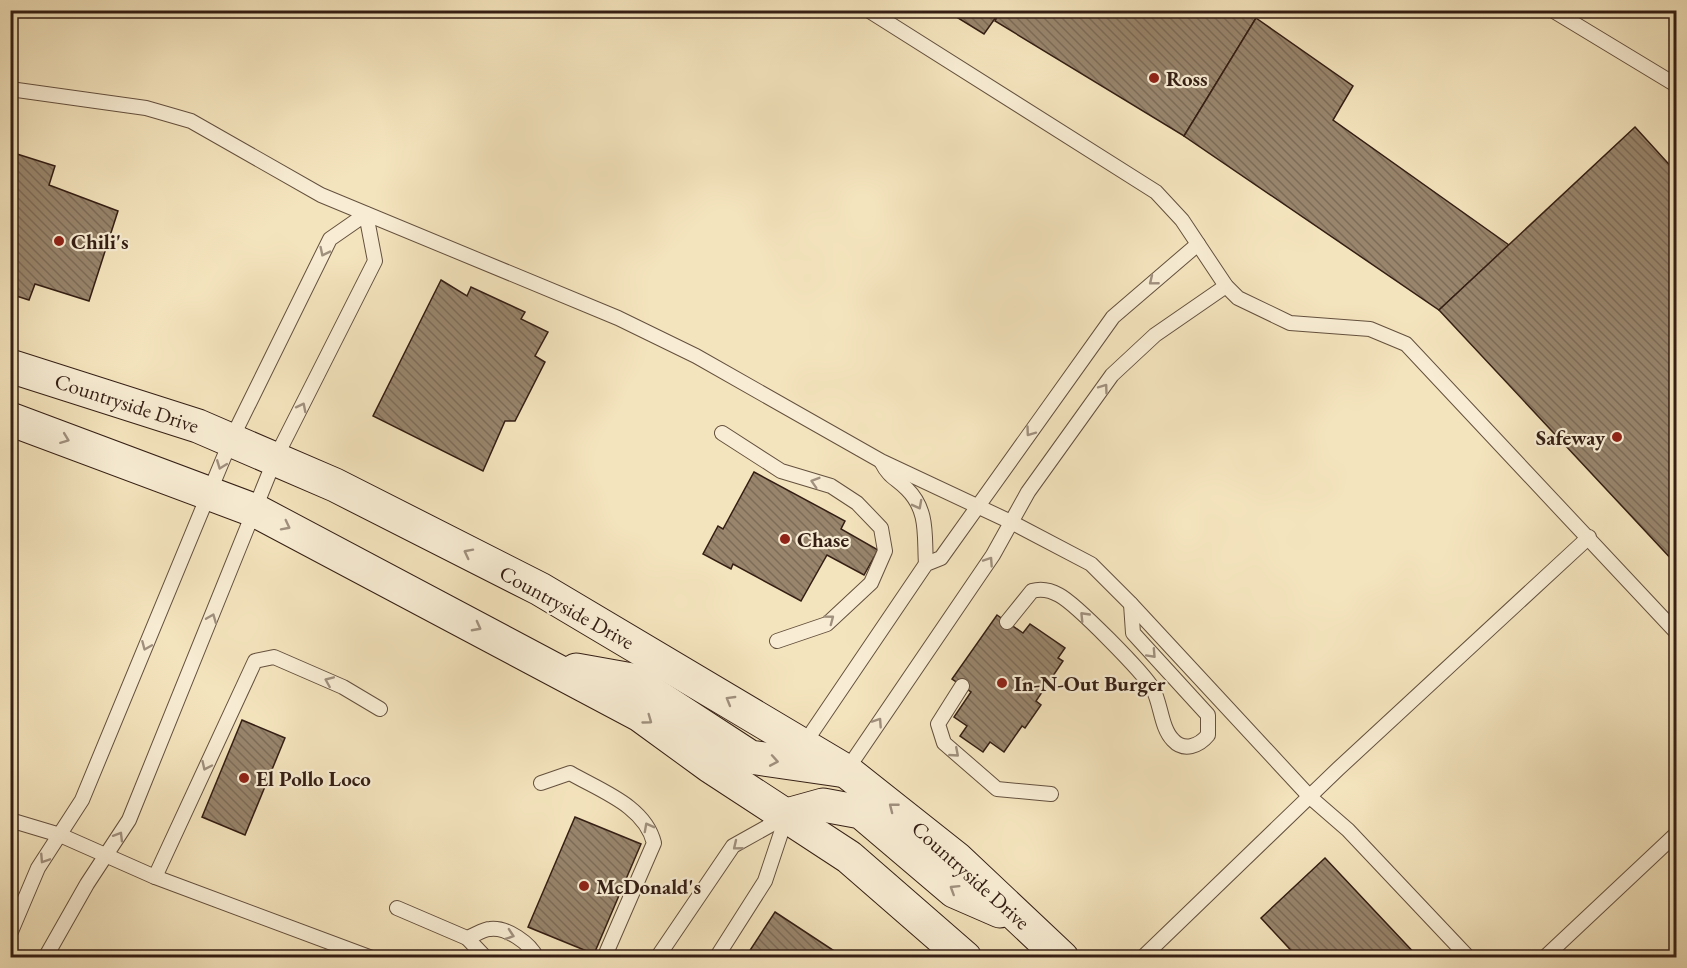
<svg xmlns="http://www.w3.org/2000/svg" width="1687" height="968" font-family="'EB Garamond',serif">
<style>
.building{fill:url(#building-back-hatch);stroke:#341e14;stroke-width:1.5}
.lines{fill:none;stroke-linecap:round;stroke-linejoin:round}
.lane-casing{stroke:#64503e;stroke-width:16}
.secondary-casing{stroke:#341e14;stroke-width:35}
.lane{stroke:#f8edd4;stroke-width:14}
.secondary{stroke:#f8edd4;stroke-width:33}
.oneway{stroke:#a0907e}
.poi-dot{fill:#8f2418;stroke:#f8edd4;stroke-width:2}
.labels{text-anchor:middle;dominant-baseline:central;stroke-width:4.5;stroke-linejoin:round;paint-order:stroke}
.poi-label{font-size:21px;font-weight:bold;fill:#341e14;stroke:#f8edd4;text-anchor:start}
.street-label{font-size:21px;fill:#341e14;stroke:#f8edd4}
</style>
<defs>
<pattern id="building-back-hatch" width="6" height="6" patternUnits="userSpaceOnUse" patternTransform="scale(1.5)"><rect width="6" height="6" fill="#98856c"/><path d="M-1 5l2 2M0 0l6 6M5-1l2 2" fill="none" stroke="#7d6c58"/></pattern>
</defs>
<rect width="100%" height="100%" fill="#f4e4bd"/>
<filter id="stains"><feTurbulence type="fractalNoise" baseFrequency=".00333" numOctaves="4"/><feColorMatrix values="0 0 0 0 .2 0 0 0 0 .09 0 0 0 0 .02 0 0 0 .5 -.17"/></filter>
<radialGradient id="worn" r=".72"><stop offset=".6" stop-color="#630" stop-opacity="0"/><stop offset="1" stop-color="#630" stop-opacity=".3"/></radialGradient>
<g class="building">
<polygon points="945,10 1001,10 984,34"/>
<polygon points="1001,10 1261,10 1184,136 995,21"/>
<polygon points="1256,18 1353,86 1333,120 1509,245 1439,310 1184,136"/>
<polygon points="1635,127 1676,172 1676,564 1439,310"/>
<polygon points="17,154 55,166 49,185 118,211 89,301 35,284 29,300 10,294 10,177"/>
<polygon points="441,280 467,296 471,287 525,312 521,319 548,332 535,356 545,362 515,421 505,421 483,471 373,416"/>
<polygon points="754,472 845,521 841,529 878,550 864,575 827,555 801,601 733,564 731,569 703,554 718,526 723,529"/>
<polygon points="997,615 1023,633 1030,624 1065,648 1058,658 1063,661 1036,701 1041,705 1025,728 1022,726 1004,752 990,742 983,752 960,736 967,726 954,717 971,692 952,679"/>
<polygon points="242,720 285,738 245,835 202,817"/>
<polygon points="575,817 641,844 594,954 528,927"/>
<polygon points="1325,858 1419,958 1298,958 1261,918"/>
<polygon points="775,912 845,958 745,958"/>
</g>
<g class="lines">
<g class="lane-casing">
<g id="lane">
<polyline points="868,10 1156,192 1182,220 1226,286 1238,298 1290,323 1370,329 1406,344 1676,632"/>
<polyline points="1552,10 1676,85"/>
<polyline points="10,89 146,108 191,121 321,195 618,318 696,356 881,461 1011,522 1091,564 1131,604 1310,797 1348,830 1469,958"/>
<polyline points="722,433 781,471 831,486 857,503 881,528 885,551 871,583 827,624 777,641"/>
<path d="M882,463C889,477 896,478 907,489C929,511 924,537 926,564"/>
<path d="M1007,622L1032,591C1042,588 1050,590 1059,595C1076,604 1143,672 1153,689C1161,704 1161,728 1173,740C1184,752 1199,746 1208,735V715L1133,633L1131,604"/>
<polyline points="962,686 938,724 944,743 997,789 1051,794"/>
<polyline points="804,744 926,564 941,558 1113,317 1198,244"/>
<polyline points="846,771 993,555 1028,492 1112,375 1155,335 1226,286"/>
<path d="M541,783L570,773C601,791 645,806 654,843L604,958"/>
<polyline points="10,820 60,835 155,877 372,958"/>
<polyline points="155,877 255,661 274,657 343,687 380,709"/>
<path d="M397,908L467,938C474,936 483,929 490,929C507,927 530,943 537,958"/>
<polyline points="10,934 38,868 82,800 231,440 330,239 366,214 375,261 275,459 129,820 87,884 45,958"/>
<polyline points="467,938 486,958"/>
<polyline points="657,958 733,846 785,817"/>
<polyline points="716,958 765,881 787,815"/>
<polyline points="1142,958 1338,769 1589,537"/>
<polyline points="1544,958 1676,834"/>
</g>
</g>
<g class="secondary-casing">
<g id="secondary">
<polyline points="10,366 198,426 335,485 540,589 846,771 957,859 1062,958"/>
<polyline points="10,419 256,511 640,715 710,766 849,857 965,958"/>
<polyline points="576,670 632,680 750,757 839,770"/>
<polyline points="787,815 823,805 861,812 954,891 1000,911"/>
</g>
</g>
<use href="#lane" class="lane"/>
<use href="#secondary" class="secondary"/>
</g>
<defs><path id="oneway-chevron" d="M-2-3.5L2.5 0L-2 3.5" fill="none" stroke-width="1.6" stroke-linecap="round" stroke-linejoin="round" transform="scale(1.5)"/></defs>
<g class="oneway">
<use href="#oneway-chevron" transform="translate(324 252) rotate(116)"/>
<use href="#oneway-chevron" transform="translate(1153 281) rotate(141)"/>
<use href="#oneway-chevron" transform="translate(1104 388) rotate(-54)"/>
<use href="#oneway-chevron" transform="translate(302 407) rotate(-63)"/>
<use href="#oneway-chevron" transform="translate(1030 432) rotate(126)"/>
<use href="#oneway-chevron" transform="translate(65 439) rotate(21)"/>
<use href="#oneway-chevron" transform="translate(221 465) rotate(111)"/>
<use href="#oneway-chevron" transform="translate(815 482) rotate(-163)"/>
<use href="#oneway-chevron" transform="translate(918 505) rotate(62)"/>
<use href="#oneway-chevron" transform="translate(286 526) rotate(27)"/>
<use href="#oneway-chevron" transform="translate(468 553) rotate(-153)"/>
<use href="#oneway-chevron" transform="translate(989 561) rotate(-56)"/>
<use href="#oneway-chevron" transform="translate(1084 616) rotate(-134)"/>
<use href="#oneway-chevron" transform="translate(212 618) rotate(-68)"/>
<use href="#oneway-chevron" transform="translate(830 619) rotate(-37)"/>
<use href="#oneway-chevron" transform="translate(477 627) rotate(28)"/>
<use href="#oneway-chevron" transform="translate(146 646) rotate(113)"/>
<use href="#oneway-chevron" transform="translate(1152 654) rotate(47)"/>
<use href="#oneway-chevron" transform="translate(329 681) rotate(-157)"/>
<use href="#oneway-chevron" transform="translate(730 700) rotate(-150)"/>
<use href="#oneway-chevron" transform="translate(648 720) rotate(36)"/>
<use href="#oneway-chevron" transform="translate(878 722) rotate(-56)"/>
<use href="#oneway-chevron" transform="translate(955 753) rotate(41)"/>
<use href="#oneway-chevron" transform="translate(774 761) rotate(10)"/>
<use href="#oneway-chevron" transform="translate(206 766) rotate(115)"/>
<use href="#oneway-chevron" transform="translate(893 807) rotate(-142)"/>
<use href="#oneway-chevron" transform="translate(648 827) rotate(-118)"/>
<use href="#oneway-chevron" transform="translate(119 836) rotate(-59)"/>
<use href="#oneway-chevron" transform="translate(737 846) rotate(141)"/>
<use href="#oneway-chevron" transform="translate(44 859) rotate(123)"/>
<use href="#oneway-chevron" transform="translate(954 889) rotate(-148)"/>
<use href="#oneway-chevron" transform="translate(510 935) rotate(19)"/>
</g>
<g class="poi-dot">
<circle cx="1154" cy="78" r="6"/>
<circle cx="59" cy="241" r="6"/>
<circle cx="1617" cy="437" r="6"/>
<circle cx="785" cy="539" r="6"/>
<circle cx="1002" cy="683" r="6"/>
<circle cx="244" cy="778" r="6"/>
<circle cx="584" cy="886" r="6"/>
</g>
<g class="labels">
<g class="poi-label">
<text x="1166" y="78">Ross</text>
<text x="71" y="241">Chili's</text>
<text x="1605" y="437" text-anchor="end">Safeway</text>
<text x="797" y="539">Chase</text>
<text x="1014" y="683">In-N-Out Burger</text>
<text x="256" y="778">El Pollo Loco</text>
<text x="596" y="886">McDonald's</text>
</g>
<g class="street-label">
<text transform="translate(127 403) rotate(18)">Countryside Drive</text>
<text transform="translate(567 607) rotate(29)">Countryside Drive</text>
<text transform="translate(971 875) rotate(42)">Countryside Drive</text>
</g>
</g>
<rect width="1687" height="968" fill="none" stroke="#f4e4bd" stroke-width="36"/>
<rect x="12" y="12" width="1663" height="944" fill="none" stroke="#341e14" stroke-width="3"/>
<rect x="18" y="18" width="1651" height="932" fill="none" stroke="#341e14" stroke-width="1.5"/>
<rect width="100%" height="100%" filter="url(#stains)"/>
<rect width="100%" height="100%" fill="url(#worn)"/>
</svg>
